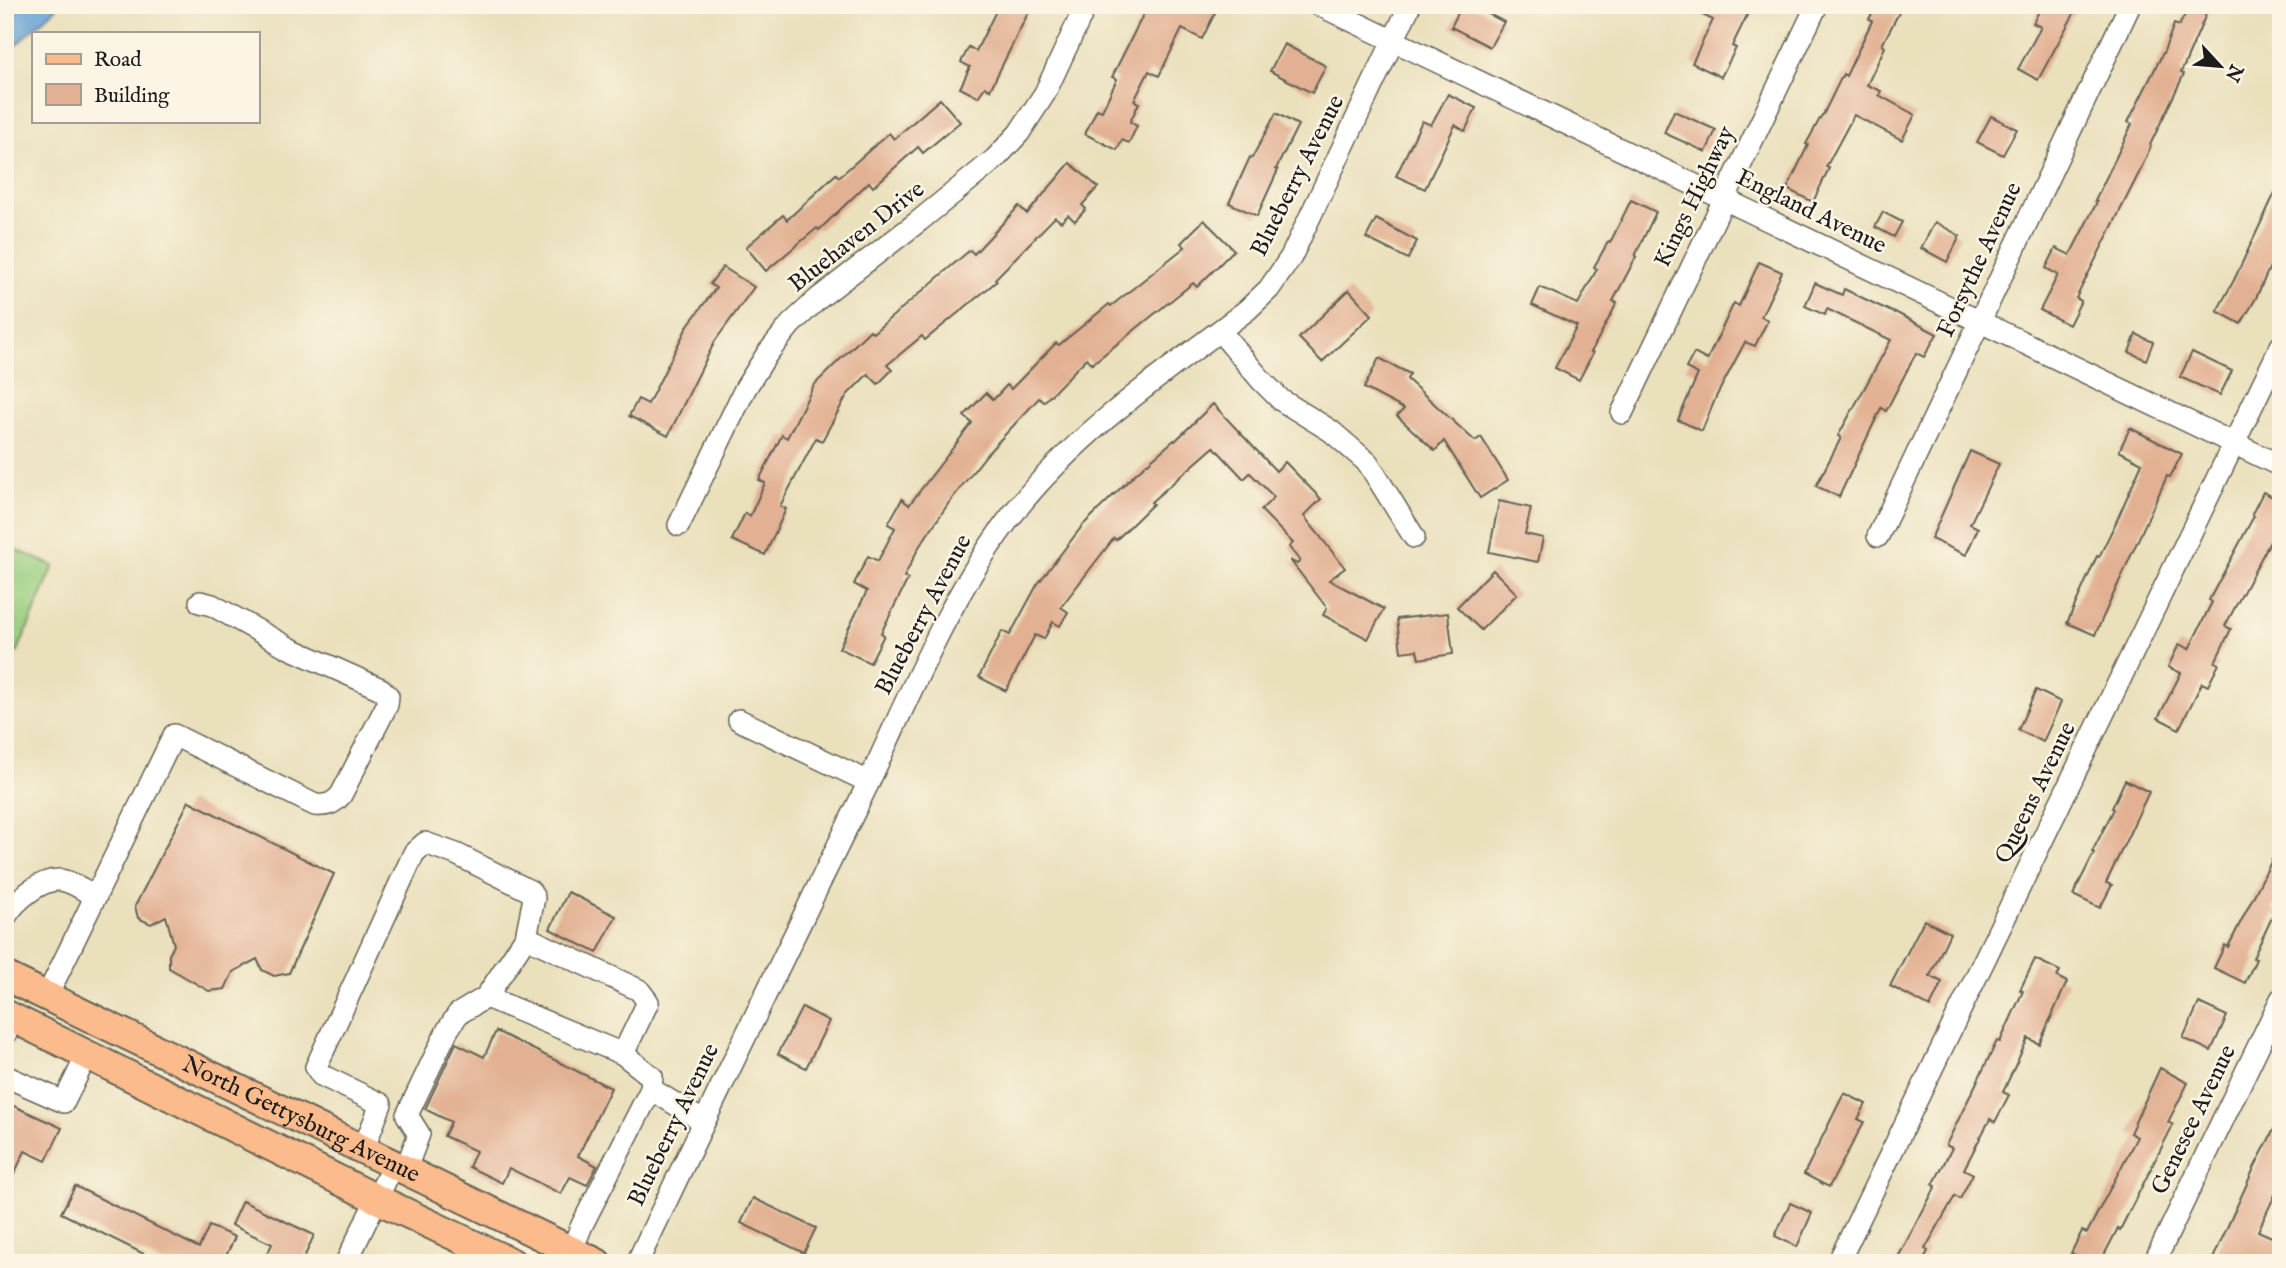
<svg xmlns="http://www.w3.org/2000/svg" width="2286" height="1268" font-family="'IM FELL English',serif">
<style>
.green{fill:#99ce7f;stroke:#5a754e;stroke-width:2}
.water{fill:#639fd3;stroke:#405e78;stroke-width:2}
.building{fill:#e2b092}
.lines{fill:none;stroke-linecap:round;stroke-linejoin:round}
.minor-casing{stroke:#646154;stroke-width:24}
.major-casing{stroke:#646154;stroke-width:32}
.minor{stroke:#fff;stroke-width:21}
.major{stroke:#fbbb8c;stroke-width:28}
.labels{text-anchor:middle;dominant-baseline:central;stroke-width:5;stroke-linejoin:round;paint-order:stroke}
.street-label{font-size:24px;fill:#1c1c1c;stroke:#fcf5e5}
</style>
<rect width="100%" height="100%" fill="#fcf5e5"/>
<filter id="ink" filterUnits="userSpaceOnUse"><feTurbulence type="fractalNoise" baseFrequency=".0143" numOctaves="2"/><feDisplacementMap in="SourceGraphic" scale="14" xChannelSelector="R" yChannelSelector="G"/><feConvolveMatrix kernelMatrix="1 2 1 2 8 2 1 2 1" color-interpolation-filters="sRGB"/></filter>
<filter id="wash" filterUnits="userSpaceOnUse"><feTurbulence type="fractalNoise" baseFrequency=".00686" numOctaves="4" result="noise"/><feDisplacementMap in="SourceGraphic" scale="28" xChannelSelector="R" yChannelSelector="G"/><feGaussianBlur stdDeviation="1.57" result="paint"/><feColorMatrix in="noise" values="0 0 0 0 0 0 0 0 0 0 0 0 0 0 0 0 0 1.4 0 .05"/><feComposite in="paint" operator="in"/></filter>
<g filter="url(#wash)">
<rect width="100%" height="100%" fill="#eae0bc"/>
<polygon class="green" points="12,548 54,566 17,653 5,648 5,563"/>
<polygon class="water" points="5,5 60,5 15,46 5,37"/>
<g id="blocks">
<g class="building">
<polygon points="999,5 1032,5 990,90 985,87 978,97 960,88 970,67 961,62 969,47 976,51"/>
<polygon points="1148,5 1200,5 1215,13 1202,39 1182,29 1159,76 1149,71 1134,101 1139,103 1130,122 1137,126 1129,143 1122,140 1117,150 1085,134 1097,109 1102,111 1117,79 1112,77"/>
<polygon points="1462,5 1472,5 1504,22 1490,47 1451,27"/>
<polygon points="1682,5 1752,5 1732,46 1736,48 1721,77 1692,63 1713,20"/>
<polygon points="1877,5 1903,5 1882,45 1885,47 1867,85 1881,91 1879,95 1915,115 1902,140 1854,115 1826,167 1829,168 1813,202 1787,189 1808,145 1806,144 1822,115 1823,115 1843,74 1846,76 1872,21 1869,19"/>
<polygon points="2042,5 2067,5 2076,10 2038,80 2018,69 2041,27 2033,23"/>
<polygon points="2190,5 2210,5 2181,73 2184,74 2150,145 2151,146 2139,173 2076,298 2081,301 2069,325 2040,310 2058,275 2046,268 2056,248 2070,255 2097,202 2095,201 2132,124 2128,122 2164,51 2174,24 2179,26"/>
<polygon points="1284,44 1326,66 1312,93 1270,71"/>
<polygon points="1448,94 1476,108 1465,131 1455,125 1425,189 1396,176 1422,121 1431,125"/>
<polygon points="940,99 960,122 923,153 918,147 873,187 869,182 819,230 817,228 766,271 746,247 783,215 787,220 836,174 839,177 889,133 894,139"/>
<polygon points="1674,111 1716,130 1706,152 1664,133"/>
<polygon points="1276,113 1298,125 1276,169 1278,170 1257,216 1229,203 1250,157 1252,158"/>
<polygon points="1991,116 2017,129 2003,155 1977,142"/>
<polygon points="1070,163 1098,187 1082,205 1086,209 1075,221 1068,215 1061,222 1055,217 995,279 997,281 925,340 922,336 887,365 892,370 878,384 868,374 847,395 822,441 816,438 780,506 786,509 765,555 732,540 745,513 750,516 765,483 759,480 782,435 787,438 814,385 870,330 873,333 970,250 974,254 1019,206 1027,214"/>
<polygon points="2281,180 2281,242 2256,298 2241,324 2217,311 2234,280"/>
<polygon points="1631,200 1656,212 1635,256 1636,257 1613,301 1617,303 1591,352 1593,353 1579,380 1555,368 1577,326 1532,305 1540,287 1578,304 1597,269 1594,267 1608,242 1610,243"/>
<polygon points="1883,212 1902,222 1894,237 1875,227"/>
<polygon points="1376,219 1417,241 1408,259 1366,238"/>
<polygon points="1204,220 1234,250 1197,287 1193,283 1092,364 1087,358 1044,402 1039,398 987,454 948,504 919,547 904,577 908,579 881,633 884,635 870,663 839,648 867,591 854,584 868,556 878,561 895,528 888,524 902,499 909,505 972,423 964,416 986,393 993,400 1007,385 1011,389 1056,343 1059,345 1109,304 1111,306 1185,247 1181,243"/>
<polygon points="1935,222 1960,236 1947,262 1921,248"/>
<polygon points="1759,262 1782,272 1761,317 1768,320 1755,346 1745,342 1716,397 1702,431 1678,420 1698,374 1686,368 1694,353 1707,360 1734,303 1739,306"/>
<polygon points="723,267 754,287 715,341 668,436 629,416 638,399 648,404 688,325 716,288 710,284"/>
<polygon points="1815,283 1842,295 1844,289 1894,313 1895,312 1937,334 1924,357 1916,353 1886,411 1881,408 1839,497 1816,486 1841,438 1838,436 1891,340 1827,309 1825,315 1805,306"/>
<polygon points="1349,290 1372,315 1322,362 1299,338"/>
<polygon points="2136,334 2153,342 2146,360 2129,352"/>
<polygon points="2192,352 2232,371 2220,395 2180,377"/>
<polygon points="1379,358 1410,374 1407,379 1475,441 1481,437 1508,480 1480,498 1444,441 1435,451 1397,416 1404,409 1364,388"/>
<polygon points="1213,404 1276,471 1285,462 1321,499 1304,516 1345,568 1329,580 1384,609 1368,639 1323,615 1327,608 1290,560 1297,564 1300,561 1289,547 1293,543 1261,510 1274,497 1250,473 1244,479 1214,447 1151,502 1153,504 1116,540 1114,538 1061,607 1068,612 1060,626 1053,622 1044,639 1035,635 1006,691 979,677 1002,631 1010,635 1037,585 1083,525 1134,475 1174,440 1175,441"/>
<polygon points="2130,428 2182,454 2170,477 2167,476 2095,635 2067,623 2097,556 2099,557 2117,520 2142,463 2119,451"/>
<polygon points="1970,451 1999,464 1970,524 1978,528 1966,555 1931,539"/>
<polygon points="2263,492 2281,501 2281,521 2225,626 2231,629 2215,662 2219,664 2208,686 2202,683 2179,729 2158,718 2181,673 2168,667 2179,644 2189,649 2212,602 2209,600 2254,516 2252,514"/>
<polygon points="1499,501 1531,508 1525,534 1543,538 1538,562 1489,552"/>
<polygon points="1493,570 1517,594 1481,630 1457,607"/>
<polygon points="1448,613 1453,654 1419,659 1417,650 1401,652 1397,619"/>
<polygon points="2036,690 2061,702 2043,742 2018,730"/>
<polygon points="2125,780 2149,792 2106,883 2112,885 2100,908 2073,895 2094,853 2092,852 2114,809 2112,808"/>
<polygon points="189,801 334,874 289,973 274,976 262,970 257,959 233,972 225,989 209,991 169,968 169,955 174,945 166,916 151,924 138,918 135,906"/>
<polygon points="2281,842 2281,892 2272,910 2275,911 2253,958 2256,959 2245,983 2214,968 2225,945 2228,947"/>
<polygon points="568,892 616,916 597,953 550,929"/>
<polygon points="1924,920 1950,933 1930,976 1942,982 1930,1007 1890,986"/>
<polygon points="2035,959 2060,971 2057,977 2067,982 2039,1044 2028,1038 2003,1092 2009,1095 1995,1122 1990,1119 1964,1169 1973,1174 1960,1199 1955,1196 1925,1249 1928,1251 1922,1263 1895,1263 1936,1186 1933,1185 1952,1148 1946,1145 1997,1041 2000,1042 2023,991 2020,990"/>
<polygon points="2199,1003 2227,1016 2211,1051 2183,1038"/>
<polygon points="802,1007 829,1021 806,1068 778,1054"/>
<polygon points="496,1031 611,1088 578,1156 597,1166 587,1185 570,1177 561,1194 509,1168 502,1183 469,1167 476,1151 444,1136 451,1122 425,1109 456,1043 484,1057"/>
<polygon points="2160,1068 2188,1083 2168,1122 2173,1125 2120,1230 2118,1228 2100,1263 2092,1263 2071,1253 2082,1231 2087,1233 2137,1137 2130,1133"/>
<polygon points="1844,1093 1866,1104 1858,1119 1864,1122 1829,1187 1804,1174"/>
<polygon points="5,1102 62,1128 46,1161 25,1151 5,1193"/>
<polygon points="2281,1116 2281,1182 2258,1231 2281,1241 2281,1263 2211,1263 2255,1166"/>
<polygon points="75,1186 199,1248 209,1226 235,1237 224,1260 230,1263 162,1263 61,1213"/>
<polygon points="753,1198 816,1228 804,1253 741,1223"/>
<polygon points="242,1201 314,1235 302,1263 263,1263 272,1244 231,1225"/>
<polygon points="1790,1203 1812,1213 1797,1247 1775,1236"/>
</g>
</g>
</g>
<g filter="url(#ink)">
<use href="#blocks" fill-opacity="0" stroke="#646154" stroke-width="2"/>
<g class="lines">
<g class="minor-casing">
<g id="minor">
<polyline points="1319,5 2281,466"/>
<polyline points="1220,331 1261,380 1281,400 1331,431 1368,463 1414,537"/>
<polyline points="1622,413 1817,5"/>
<polyline points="679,525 745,389 767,354 791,324 819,298 919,221 995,159 1019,133 1045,93 1086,5"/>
<polyline points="1878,536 2130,5"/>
<polyline points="739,720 869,782"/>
<path d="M5,918C14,901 44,875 65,881C76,884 86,892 96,896"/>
<polyline points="526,937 639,990 648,1002 623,1054"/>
<path d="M47,996L174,735L315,805C327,806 333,804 341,795L387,705L388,696L381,689L289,648L212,605L200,602"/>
<polyline points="486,997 623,1054 652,1077 651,1089 582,1225 567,1262"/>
<polyline points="5,1035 13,1018"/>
<polyline points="5,1076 64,1102 87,1055"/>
<polyline points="651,1089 704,1122"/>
<polyline points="363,1150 381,1104 321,1075 316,1067 414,853 425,843 456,854 530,891 534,898 526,937 486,997 458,1014 447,1031 407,1115 419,1134 405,1171"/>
<polyline points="346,1263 393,1165"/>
<path d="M637,1263C711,1106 787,950 863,794C909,698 949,594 1016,510C1079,430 1167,371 1247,310L1269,289L1291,257L1410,5"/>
<polyline points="1838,1263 2281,346"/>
<polyline points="2154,1263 2281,999"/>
</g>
</g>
<g class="major-casing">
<g id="major">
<path id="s1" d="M5,976L597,1263"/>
<polyline points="5,1014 377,1199 512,1263"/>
</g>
</g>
<use href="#minor" class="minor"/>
<use href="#major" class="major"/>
</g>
</g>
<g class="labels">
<g class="street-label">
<text transform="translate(1298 176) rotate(-63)">Blueberry Avenue</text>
<text transform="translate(1695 197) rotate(-64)">Kings Highway</text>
<text transform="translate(1811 212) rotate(26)">England Avenue</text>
<text transform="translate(857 237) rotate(-38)">Bluehaven Drive</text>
<text transform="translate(1980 260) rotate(-65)">Forsythe Avenue</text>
<text transform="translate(924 615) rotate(-62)">Blueberry Avenue</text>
<text transform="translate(2036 793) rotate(-64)">Queens Avenue</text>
<text stroke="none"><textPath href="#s1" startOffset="329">North Gettysburg Avenue</textPath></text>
<text transform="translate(2194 1120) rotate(-64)">Genesee Avenue</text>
<text transform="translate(674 1125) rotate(-64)">Blueberry Avenue</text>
</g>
</g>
<rect width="2286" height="1268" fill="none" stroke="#fcf5e5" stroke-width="28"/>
<rect x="32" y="32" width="228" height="91" fill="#fcf5e5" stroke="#a29e95" stroke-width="2"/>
<rect x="46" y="54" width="35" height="10" fill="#fbbb8c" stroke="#a29e95" stroke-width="2"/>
<text x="94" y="66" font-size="21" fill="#1c1c1c">Road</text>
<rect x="46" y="84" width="35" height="21" fill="#e2b092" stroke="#a29e95" stroke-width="2"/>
<text x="94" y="102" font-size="21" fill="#1c1c1c">Building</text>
<g transform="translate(2220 66) rotate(116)" stroke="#fcf5e5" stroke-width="5" paint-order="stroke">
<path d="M0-5L12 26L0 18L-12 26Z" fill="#1c1c1c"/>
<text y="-10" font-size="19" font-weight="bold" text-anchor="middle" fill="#1c1c1c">N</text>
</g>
</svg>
